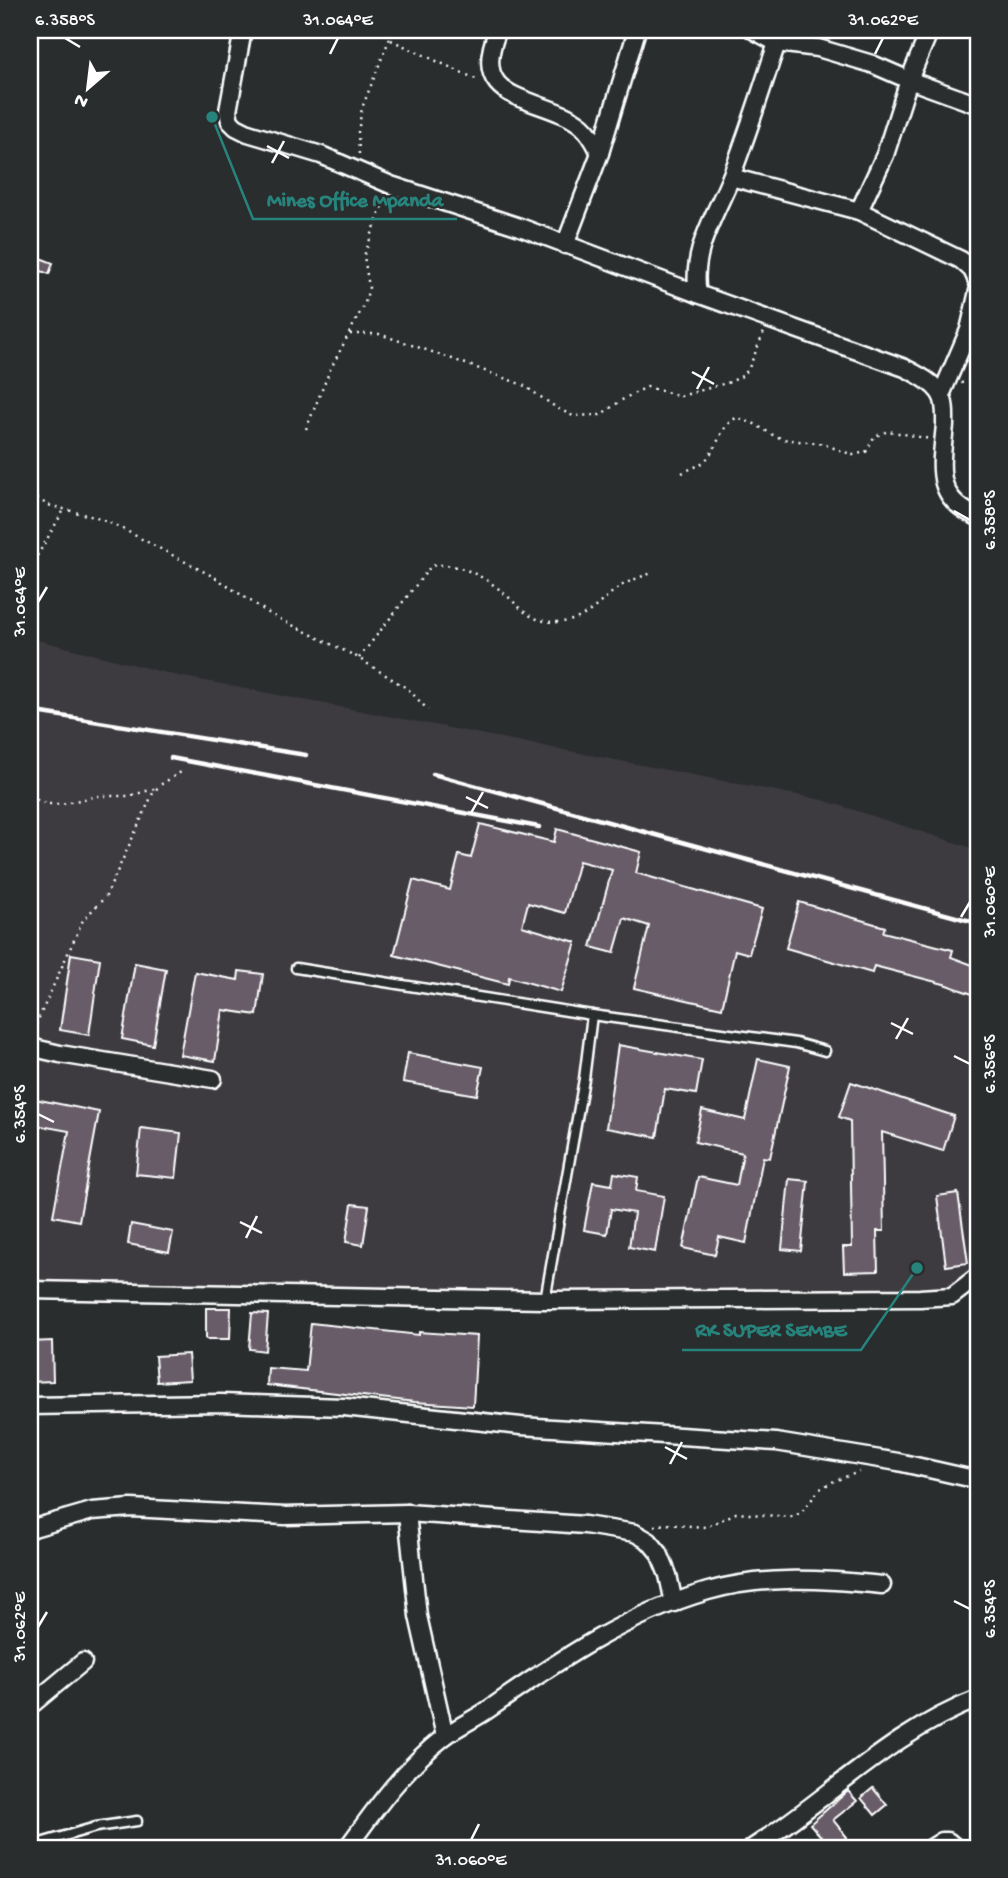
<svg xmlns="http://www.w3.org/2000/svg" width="1008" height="1878" font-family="'Gochi Hand',sans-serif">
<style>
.built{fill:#3c3b40}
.building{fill:#675b69;stroke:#fff;stroke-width:2}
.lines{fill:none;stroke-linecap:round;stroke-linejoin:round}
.service-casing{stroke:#fff;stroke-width:13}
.minor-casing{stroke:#fff;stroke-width:21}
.path{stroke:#fff;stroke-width:2.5;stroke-dasharray:2 5;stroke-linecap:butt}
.service{stroke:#2a2d2e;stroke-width:8}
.minor{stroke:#2a2d2e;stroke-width:16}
.rail{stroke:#fff;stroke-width:4.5}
.ticks{fill:none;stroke:#fff;stroke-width:2.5}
.leader{fill:none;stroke:#27847c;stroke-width:2.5}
.callout-dot{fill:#27847c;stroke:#2a2d2e;stroke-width:2.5}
.callout-label{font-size:21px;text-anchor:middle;font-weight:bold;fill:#27847c;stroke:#2a2d2e;stroke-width:5;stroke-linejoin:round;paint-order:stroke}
.neatline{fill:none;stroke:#fff;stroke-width:2.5}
.ticks-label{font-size:18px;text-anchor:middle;fill:#fff}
</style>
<rect width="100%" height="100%" fill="#2a2d2e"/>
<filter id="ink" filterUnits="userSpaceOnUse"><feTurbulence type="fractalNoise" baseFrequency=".0143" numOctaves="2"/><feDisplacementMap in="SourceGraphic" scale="14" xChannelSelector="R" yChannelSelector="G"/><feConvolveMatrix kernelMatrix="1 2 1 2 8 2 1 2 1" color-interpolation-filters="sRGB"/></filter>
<g filter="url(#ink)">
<polygon class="built" points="30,638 174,675 823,800 978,850 978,1276 952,1296 30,1290"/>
<g class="building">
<polygon points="30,254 53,263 49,274 30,267"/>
<polygon points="480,824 554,842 557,829 641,852 636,873 762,909 749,954 735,950 722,1008 634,988 649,926 624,918 614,953 591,947 612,870 579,861 565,913 528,903 522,926 576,942 561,992 509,977 508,984 394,955 413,880 450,890 459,855 471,858"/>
<polygon points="799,902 885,927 883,932 953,950 951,957 978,967 978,996 944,984 874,966 872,973 786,948"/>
<polygon points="71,954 100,959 89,1035 60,1030"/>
<polygon points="135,963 166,969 153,1045 122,1039"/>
<polygon points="239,971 263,974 257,1015 223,1010 215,1061 180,1055 195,972 238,980"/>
<polygon points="618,1045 702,1060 696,1094 665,1089 657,1137 606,1128"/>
<polygon points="408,1053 483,1067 477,1095 403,1082"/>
<polygon points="758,1059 790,1066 770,1158 763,1157 746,1243 719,1237 715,1255 683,1248 698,1177 737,1185 743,1153 695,1142 702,1110 745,1120"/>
<polygon points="851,1082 954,1116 943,1151 882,1132 884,1231 877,1231 878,1271 844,1272 843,1247 852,1247 850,1121 839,1117"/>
<polygon points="30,1098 99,1112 79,1221 53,1216 69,1131 30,1124"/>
<polygon points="141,1128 181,1133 176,1178 136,1174"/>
<polygon points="614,1173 638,1177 636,1191 664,1196 655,1252 629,1247 634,1213 611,1209 607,1234 584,1230 593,1182 612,1185"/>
<polygon points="789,1179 808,1181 801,1251 782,1249"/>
<polygon points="958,1193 968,1263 946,1266 937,1196"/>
<polygon points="352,1204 369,1206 363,1245 346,1242"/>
<polygon points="131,1224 173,1232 169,1252 128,1244"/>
<polygon points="206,1308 231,1308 230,1339 206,1339"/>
<polygon points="252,1313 268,1314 265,1351 249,1349"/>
<polygon points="311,1323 419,1335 419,1332 477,1336 473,1406 415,1402 267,1385 268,1368 306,1371"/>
<polygon points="52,1341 53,1381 30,1382 30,1342"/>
<polygon points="188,1354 190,1380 157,1382 155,1356"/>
<polygon points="873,1788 887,1805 875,1815 861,1798"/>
<polygon points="848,1791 857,1801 833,1820 847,1837 831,1848 810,1824"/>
</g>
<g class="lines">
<g class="service-casing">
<g id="service">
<polyline points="296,968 592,1015 796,1043 825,1051"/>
<polyline points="545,1300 584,1079 592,1015"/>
<polyline points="30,1846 96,1827 137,1821"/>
</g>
</g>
<g class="minor-casing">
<g id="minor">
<path d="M243,30L228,111L230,121L236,127L248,133L321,155L391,185L520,227L698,294L905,368C918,375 931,381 940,393C946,402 945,415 945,425C941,467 933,498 978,517"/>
<path d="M498,30C465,107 543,94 582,126C591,134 595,143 600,153"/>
<polyline points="753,30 777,43 818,48 872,64 909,80 978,105"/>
<polyline points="731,177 859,211 961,260 972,270 978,283"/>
<polyline points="859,211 885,155 909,80 930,30"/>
<polyline points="565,245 600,153 637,30"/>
<path d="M698,294C690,251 716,215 731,177C748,133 762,88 777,43"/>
<polyline points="941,395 969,330 978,291"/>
<polyline points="30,1047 60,1054 213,1079"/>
<polyline points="30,1290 545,1300 920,1298 952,1296 978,1276"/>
<polyline points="30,1406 221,1403 344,1407 521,1426 776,1442 898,1462 978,1480"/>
<polyline points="407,1513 418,1616 445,1736"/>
<polyline points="30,1529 92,1511 131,1508 285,1516 407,1513 585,1525 635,1533 649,1541 659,1553 668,1575 674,1603"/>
<polyline points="30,1706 83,1662"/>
<path d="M347,1848C375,1809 405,1767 444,1737C458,1726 475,1719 489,1709C559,1660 625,1615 708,1591C764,1575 824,1579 882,1585"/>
<path d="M752,1848C827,1800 893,1731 978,1699"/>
<polyline points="931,1848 942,1841 948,1841 956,1848"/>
</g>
</g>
<g class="path">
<polyline points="391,40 480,81"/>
<polyline points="359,154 358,132 362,108 393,30"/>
<polyline points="350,334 379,334 447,357 523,385 557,408 573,416 600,415 625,398 647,387 681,396 730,382 742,376 748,370 764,332"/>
<polyline points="961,383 978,378"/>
<polyline points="306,429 330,370 365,303 369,287 364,256 385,198"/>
<path d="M682,473C689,469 697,467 703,462C719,450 718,427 736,418L753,423L773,435L783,439L823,444L853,455L866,452L874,437L888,431L930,439"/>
<polyline points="30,486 38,499 48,505 94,517 115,525 216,578 270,614 355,656 408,689 428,710"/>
<polyline points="30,568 64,510"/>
<polyline points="30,606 34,619 32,644"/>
<path d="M359,658L431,566C454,561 482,575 500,590C522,607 527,623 559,622C587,621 597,603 618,588C628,581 640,577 652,573"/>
<polyline points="30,796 46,804 61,804 98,796 129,796 157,788"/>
<polyline points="33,1031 83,920 106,896 153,793 160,785 181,772"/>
<polyline points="654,1526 665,1524 706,1527 736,1513 791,1517 801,1513 820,1489 834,1481 859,1472"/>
</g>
<use href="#service" class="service"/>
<use href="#minor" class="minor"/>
<g class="rail">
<polyline points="30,711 306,755"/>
<polyline points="171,758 539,827"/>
<polyline points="433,774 978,923"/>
</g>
</g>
</g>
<path class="ticks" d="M65,38L80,47M330,54L338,38M875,54L883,38M267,146L289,158M272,163L284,141M692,372L714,384M697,389L709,367M954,511L970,520M38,602L47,587M466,797L488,808M471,813L483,792M961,917L970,902M891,1023L913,1034M896,1039L908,1018M954,1056L970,1064M38,1114L54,1122M240,1222L262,1233M246,1238L257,1216M665,1447L687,1459M670,1464L682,1442M954,1601L970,1609M38,1627L47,1612M471,1840L479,1824"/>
<path class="leader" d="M212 117L253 219H457M917 1268L861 1350H682"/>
<g class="callout-dot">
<circle cx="212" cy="117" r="7"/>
<circle cx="917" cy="1268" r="7"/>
</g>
<g class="callout-label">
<text x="355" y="206">Mines Office Mpanda</text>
<text x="771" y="1336">RK SUPER SEMBE</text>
</g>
<rect width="1008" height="1878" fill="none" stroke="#2a2d2e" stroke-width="77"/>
<g transform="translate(88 88) rotate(208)" stroke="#2a2d2e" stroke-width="5" paint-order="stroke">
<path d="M0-5L12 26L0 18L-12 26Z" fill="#ffffff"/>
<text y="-10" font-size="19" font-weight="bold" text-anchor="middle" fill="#ffffff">N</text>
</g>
<rect x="38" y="38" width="932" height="1802" class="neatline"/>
<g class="ticks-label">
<text x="65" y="25">6.358°S</text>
<text x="338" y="25">31.064°E</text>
<text x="883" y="25">31.062°E</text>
<text transform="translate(989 520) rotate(-90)" y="6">6.358°S</text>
<text transform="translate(19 602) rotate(-90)" y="6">31.064°E</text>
<text transform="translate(989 902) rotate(-90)" y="6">31.060°E</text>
<text transform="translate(989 1064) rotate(-90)" y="6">6.356°S</text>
<text transform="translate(19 1114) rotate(-90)" y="6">6.354°S</text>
<text transform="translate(989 1609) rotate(-90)" y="6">6.354°S</text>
<text transform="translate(19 1627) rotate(-90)" y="6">31.062°E</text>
<text x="471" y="1865">31.060°E</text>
</g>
</svg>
